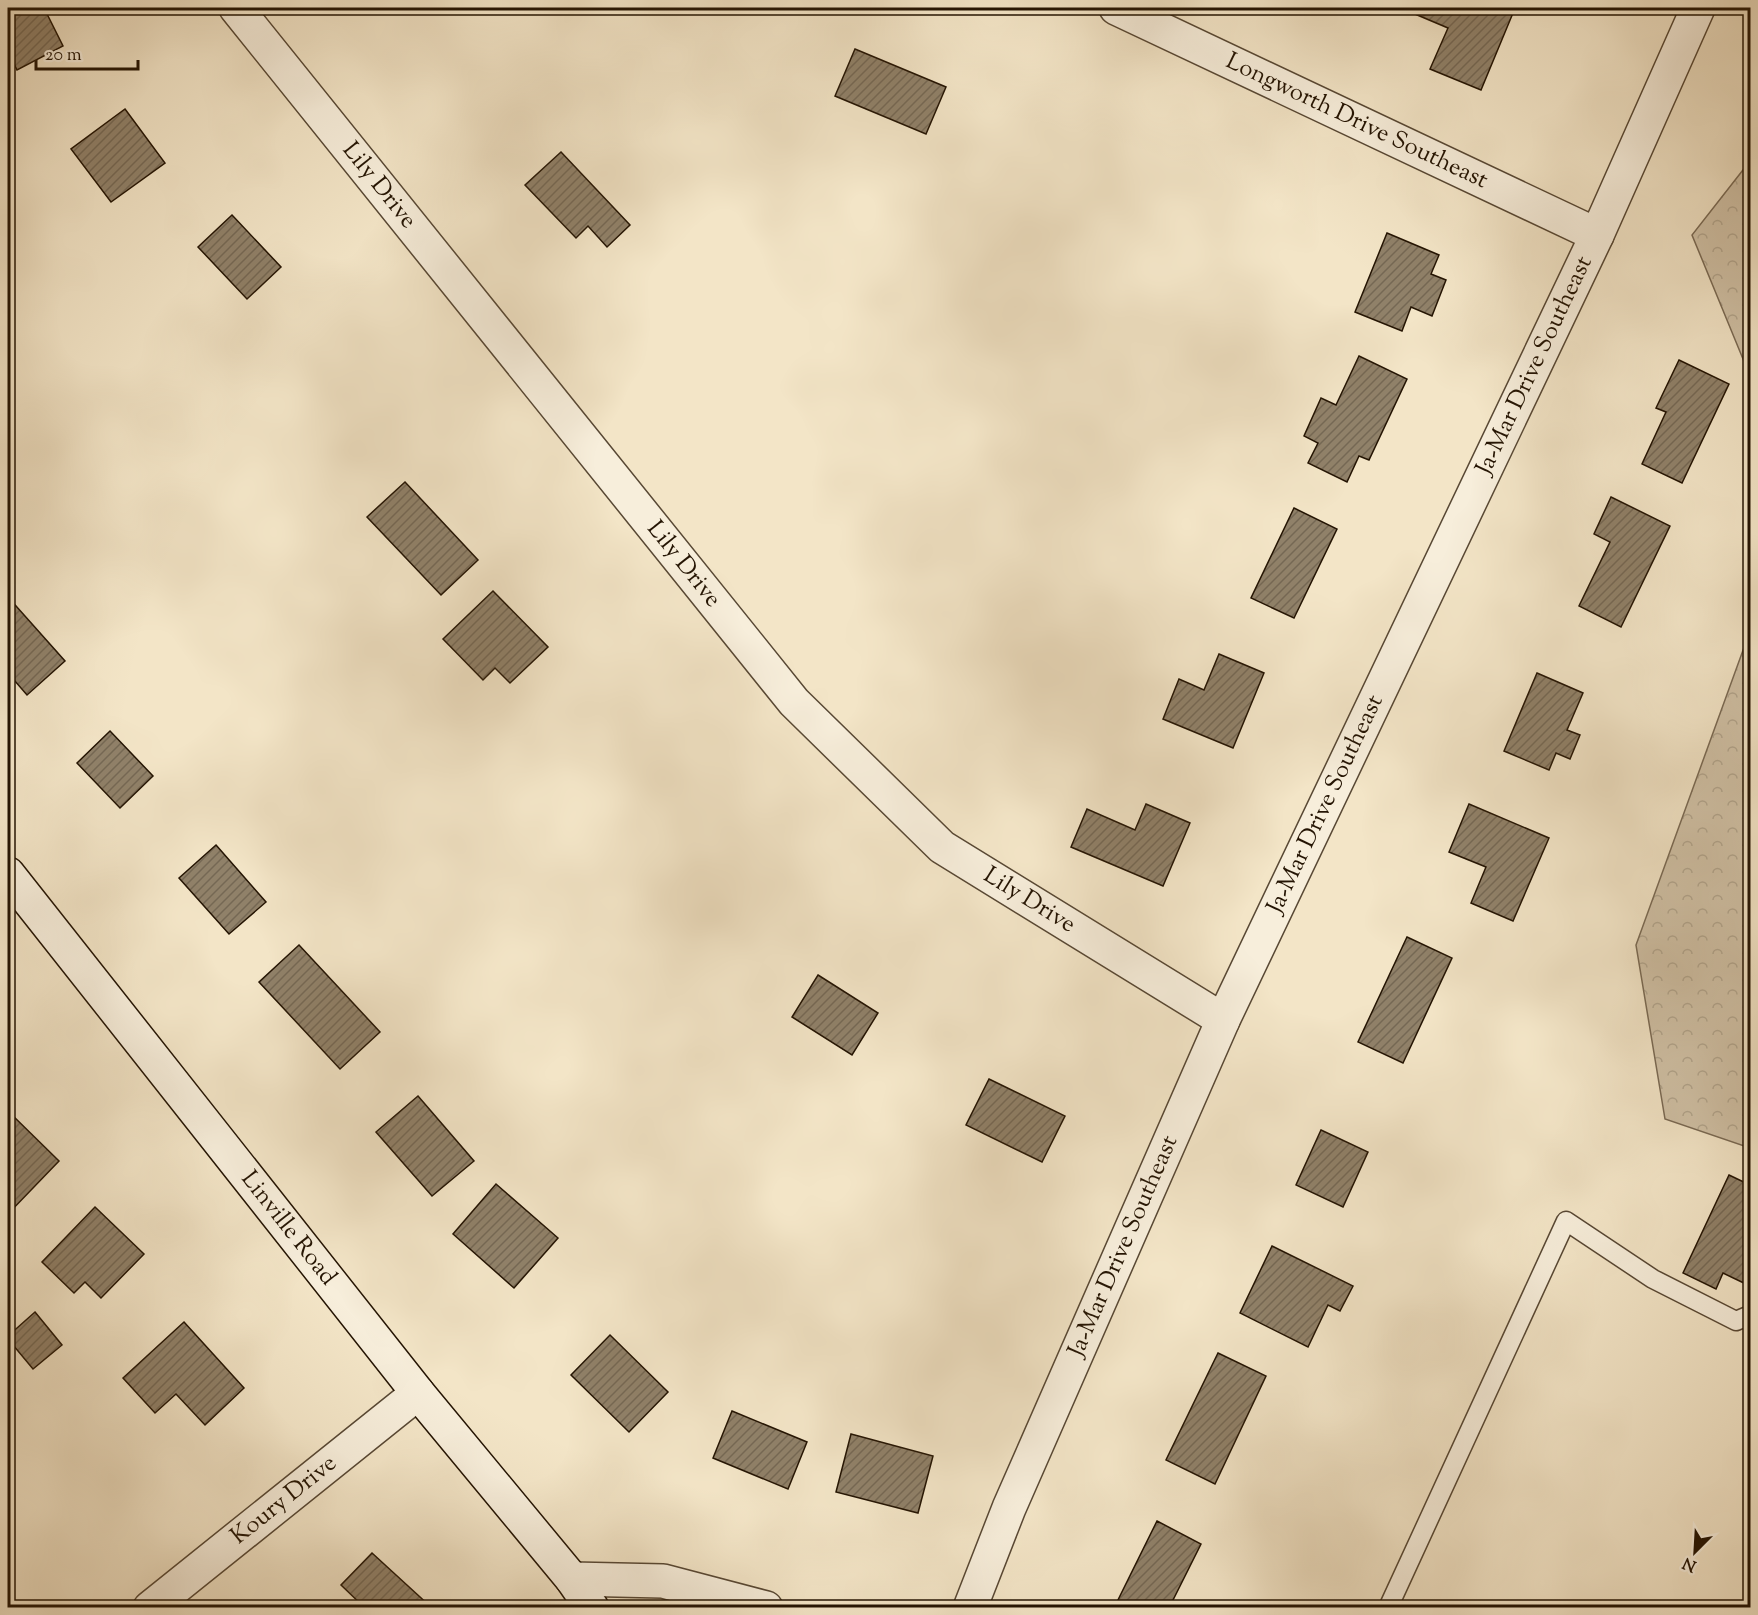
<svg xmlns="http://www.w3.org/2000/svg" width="1758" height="1615" font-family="'Sorts Mill Goudy',serif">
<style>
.forest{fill:url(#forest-crowns);stroke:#7a6a54;stroke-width:1.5}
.building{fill:url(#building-hatch);stroke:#241403;stroke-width:1.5}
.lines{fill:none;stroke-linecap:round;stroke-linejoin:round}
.lane-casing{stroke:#584834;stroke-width:21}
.street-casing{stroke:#584834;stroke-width:36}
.secondary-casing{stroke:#241403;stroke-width:36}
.lane{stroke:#f7eedb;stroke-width:18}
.street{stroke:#f7eedb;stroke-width:33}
.secondary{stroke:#f7eedb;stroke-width:33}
.labels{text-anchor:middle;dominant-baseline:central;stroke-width:4.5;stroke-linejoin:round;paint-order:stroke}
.street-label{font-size:24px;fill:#241403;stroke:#f7eedb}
</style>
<defs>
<pattern id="forest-crowns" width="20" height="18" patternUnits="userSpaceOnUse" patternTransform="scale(1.5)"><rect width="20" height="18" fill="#d0c1a6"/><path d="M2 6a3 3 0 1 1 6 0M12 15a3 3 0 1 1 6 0" fill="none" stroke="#b2a58d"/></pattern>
<pattern id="building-hatch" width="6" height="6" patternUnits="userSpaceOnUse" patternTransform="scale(1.5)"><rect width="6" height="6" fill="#908169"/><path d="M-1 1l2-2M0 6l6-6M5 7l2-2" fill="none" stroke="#756854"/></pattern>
</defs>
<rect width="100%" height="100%" fill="#f3e5c7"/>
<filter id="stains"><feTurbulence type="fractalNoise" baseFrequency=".00333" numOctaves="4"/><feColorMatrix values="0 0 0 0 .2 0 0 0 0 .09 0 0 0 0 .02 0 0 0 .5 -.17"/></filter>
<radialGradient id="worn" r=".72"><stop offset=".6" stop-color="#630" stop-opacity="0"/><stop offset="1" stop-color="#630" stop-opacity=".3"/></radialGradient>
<g class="forest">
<polygon points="1750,161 1750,376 1692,235"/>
<polygon points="1750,631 1750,1148 1665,1119 1636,945"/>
</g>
<g class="building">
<polygon points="8,8 44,8 63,46 17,70 8,51"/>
<polygon points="1418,8 1501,8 1513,13 1481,90 1430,69 1448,28 1415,14"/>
<polygon points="855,49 946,87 926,134 835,96"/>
<polygon points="125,109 165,163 111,202 71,149"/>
<polygon points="561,152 630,225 607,247 588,226 576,238 525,185"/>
<polygon points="232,215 281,267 247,299 198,247"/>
<polygon points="1387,233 1439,255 1431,274 1446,280 1432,316 1411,307 1402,331 1355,312"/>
<polygon points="1359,356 1407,379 1369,460 1359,456 1347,482 1308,463 1318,443 1304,436 1321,398 1336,405"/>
<polygon points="1679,360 1729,384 1682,483 1642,464 1666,412 1656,408"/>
<polygon points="405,482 478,560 441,595 367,517"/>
<polygon points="1611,497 1670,526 1621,627 1579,606 1610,542 1594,534"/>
<polygon points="1294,508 1337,529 1294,618 1251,598"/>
<polygon points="493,591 548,647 510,683 495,668 483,680 443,639"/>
<polygon points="8,597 65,661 27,695 8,673"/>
<polygon points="1219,654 1264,673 1233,748 1163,719 1179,679 1204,690"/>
<polygon points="1537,673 1583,693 1567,730 1580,735 1570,759 1556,753 1549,770 1504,751"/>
<polygon points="110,731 153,776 120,808 77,763"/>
<polygon points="1146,804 1190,823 1163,886 1071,847 1087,809 1135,830"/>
<polygon points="1469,804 1549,838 1513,921 1471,903 1486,867 1449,852"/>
<polygon points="216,845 266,902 229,934 179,878"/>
<polygon points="1407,937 1452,958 1403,1063 1358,1042"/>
<polygon points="299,945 380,1032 340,1069 259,982"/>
<polygon points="818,975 878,1013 852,1055 792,1017"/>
<polygon points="989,1079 1065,1116 1042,1162 966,1125"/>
<polygon points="418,1096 474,1161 432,1196 376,1132"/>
<polygon points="8,1111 59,1161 8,1214"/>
<polygon points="1321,1130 1368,1152 1343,1207 1296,1185"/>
<polygon points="1729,1175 1750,1185 1750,1286 1723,1273 1716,1289 1683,1273"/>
<polygon points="496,1184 558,1238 514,1288 453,1234"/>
<polygon points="95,1207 144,1254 101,1298 85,1282 74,1293 42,1262"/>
<polygon points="1272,1246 1353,1286 1340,1311 1328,1305 1308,1347 1240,1313"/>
<polygon points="35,1312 62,1345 33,1369 8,1339 8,1336"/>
<polygon points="184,1322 244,1388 205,1425 176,1394 155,1413 123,1378"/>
<polygon points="610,1335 668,1392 629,1432 571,1375"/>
<polygon points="1218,1353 1266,1376 1215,1484 1166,1460"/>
<polygon points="732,1411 807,1442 788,1489 713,1458"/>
<polygon points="851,1434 933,1456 918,1513 836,1492"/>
<polygon points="1157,1521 1201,1544 1169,1608 1114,1608"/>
<polygon points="372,1553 432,1608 365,1608 341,1585"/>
</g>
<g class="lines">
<g class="lane-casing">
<polyline id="lane" points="1388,1608 1566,1221 1653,1279 1736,1321 1750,1315"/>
</g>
<g class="street-casing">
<g id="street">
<path id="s1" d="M236,8L794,702L942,847L1223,1020"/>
<path id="s2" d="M1116,8L1597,235"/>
<polyline points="572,1579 663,1581 766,1608"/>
<path id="s3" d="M150,1608L418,1393"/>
<path id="s4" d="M970,1608L1009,1508L1223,1020L1597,235L1698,8"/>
</g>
</g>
<g class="secondary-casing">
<g id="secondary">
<path id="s5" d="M8,874L418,1393L572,1579L592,1608"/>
</g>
</g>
<use href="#lane" class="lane"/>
<use href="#street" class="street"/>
<use href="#secondary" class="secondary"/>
</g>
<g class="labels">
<g class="street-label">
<text stroke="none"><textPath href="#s2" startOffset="266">Longworth Drive Southeast</textPath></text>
<text stroke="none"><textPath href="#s1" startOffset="228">Lily Drive</textPath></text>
<text stroke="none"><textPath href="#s4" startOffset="1365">Ja-Mar Drive Southeast</textPath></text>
<text stroke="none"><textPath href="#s1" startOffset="714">Lily Drive</textPath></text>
<text stroke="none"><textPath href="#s4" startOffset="879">Ja-Mar Drive Southeast</textPath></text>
<text stroke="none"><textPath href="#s1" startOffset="1200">Lily Drive</textPath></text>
<text stroke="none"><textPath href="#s5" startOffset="452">Linville Road</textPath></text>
<text stroke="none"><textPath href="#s4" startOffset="393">Ja-Mar Drive Southeast</textPath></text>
<text stroke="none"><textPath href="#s3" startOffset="172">Koury Drive</textPath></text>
</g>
</g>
<rect width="1758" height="1615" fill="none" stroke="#f3e5c7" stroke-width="30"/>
<rect x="9" y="9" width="1740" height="1597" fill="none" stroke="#241403" stroke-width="3"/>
<rect x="15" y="15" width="1728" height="1585" fill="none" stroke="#241403" stroke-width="1.5"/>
<g transform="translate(1695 1552) rotate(204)" stroke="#f7eedb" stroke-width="4.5" paint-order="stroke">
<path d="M0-4.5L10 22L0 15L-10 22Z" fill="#241403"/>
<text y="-9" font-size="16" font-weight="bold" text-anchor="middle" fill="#241403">N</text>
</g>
<path d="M36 60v9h102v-9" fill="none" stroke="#241403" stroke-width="3"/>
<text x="45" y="60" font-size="18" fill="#241403" stroke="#f7eedb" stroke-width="4.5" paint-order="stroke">20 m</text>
<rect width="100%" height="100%" filter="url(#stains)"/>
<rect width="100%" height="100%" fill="url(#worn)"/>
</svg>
